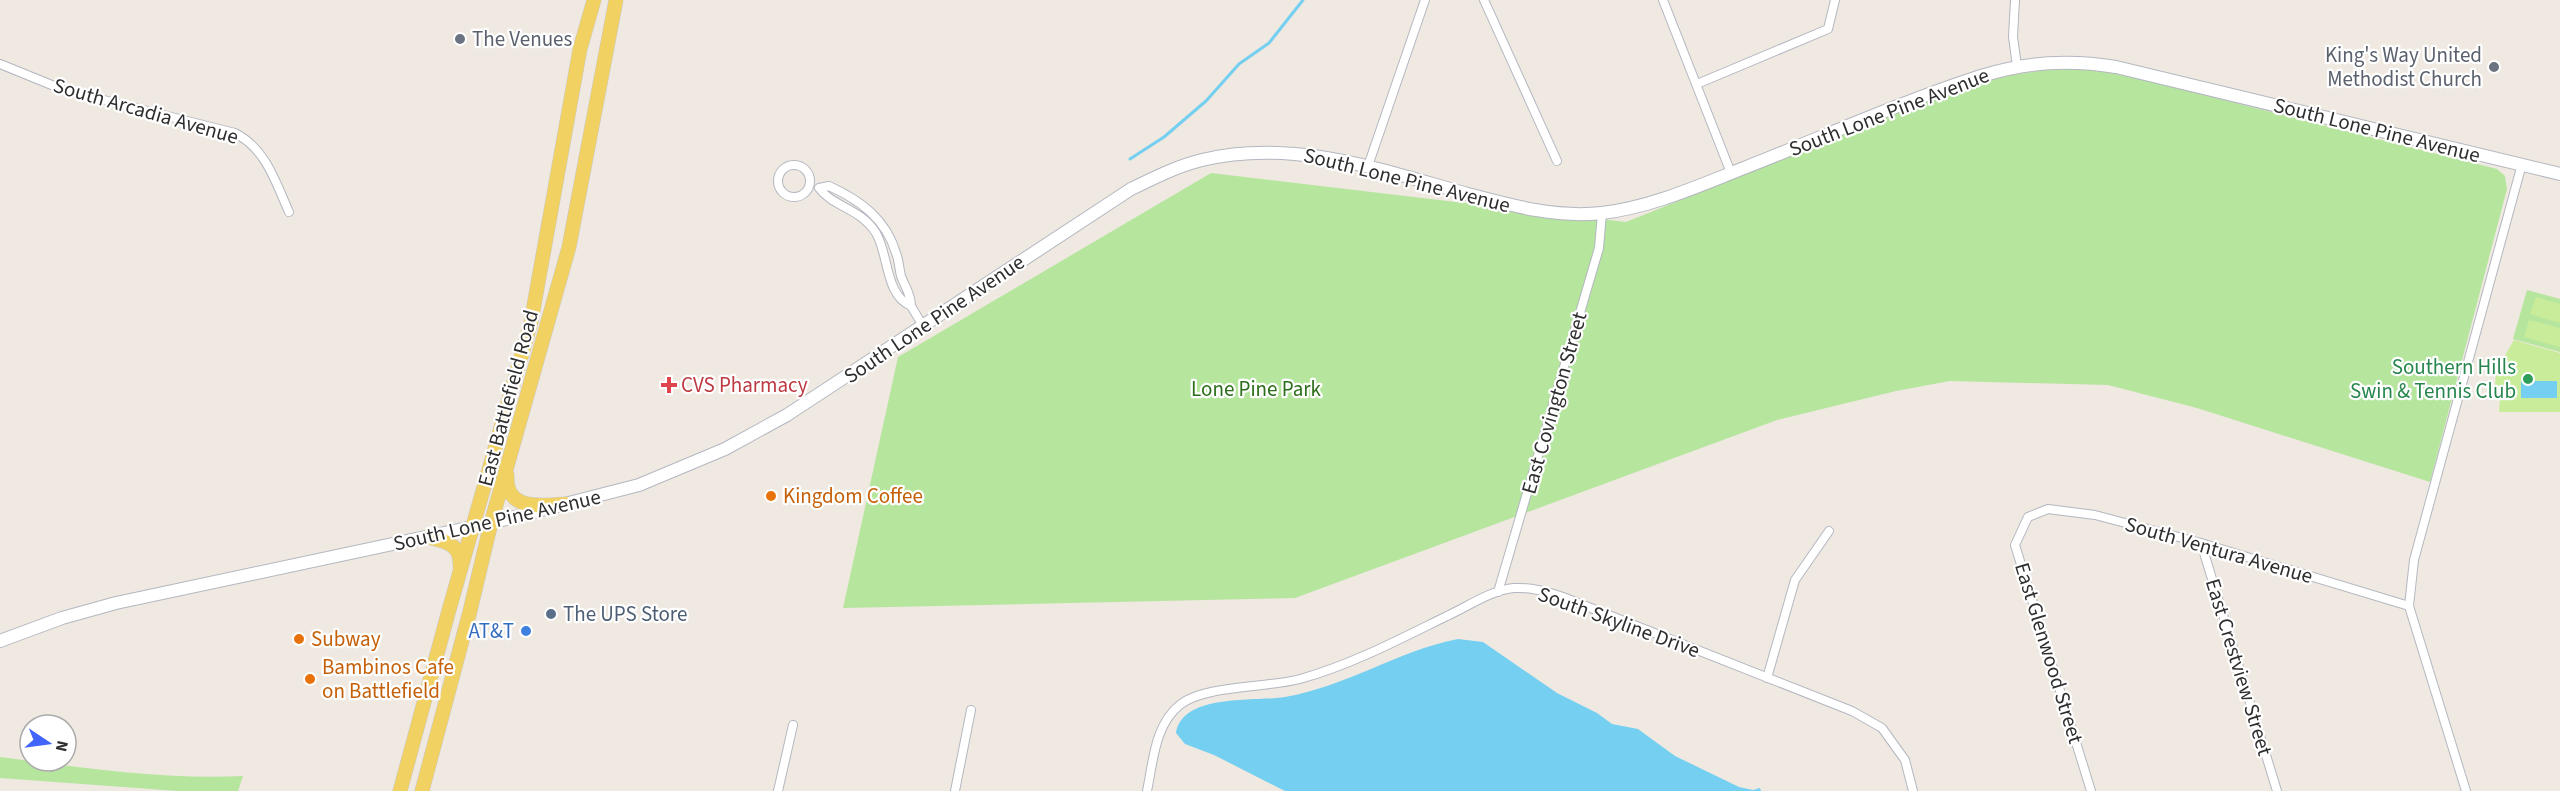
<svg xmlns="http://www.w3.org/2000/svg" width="2560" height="791" font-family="'Source Sans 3',sans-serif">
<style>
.green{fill:#b6e59e}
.pitch{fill:#c9ec9a}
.water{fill:#75cff0}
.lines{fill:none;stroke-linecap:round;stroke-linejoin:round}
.stream{stroke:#75cff0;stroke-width:3}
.street-casing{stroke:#b4b7c1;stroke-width:10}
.secondary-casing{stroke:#b4b7c1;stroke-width:14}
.primary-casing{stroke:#c9c9c9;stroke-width:15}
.street{stroke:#fff;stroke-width:8}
.secondary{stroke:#fff;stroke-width:12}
.primary{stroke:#f2d163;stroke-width:14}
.worship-dot{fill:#6b7280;stroke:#fff;stroke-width:2}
.leisure-dot{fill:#2e9e5b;stroke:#fff;stroke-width:2}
.health-dot{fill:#e0444e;stroke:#fff;stroke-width:2}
.food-dot{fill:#e8710a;stroke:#fff;stroke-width:2}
.service-dot{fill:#5c6f8a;stroke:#fff;stroke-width:2}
.shop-dot{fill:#3f7fe0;stroke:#fff;stroke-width:2}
.labels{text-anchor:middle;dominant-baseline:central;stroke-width:4.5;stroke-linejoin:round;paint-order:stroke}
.worship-label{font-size:21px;fill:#5b616d;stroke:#fff;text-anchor:start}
.street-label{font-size:21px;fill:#2e2e2e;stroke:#fff}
.leisure-label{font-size:21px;fill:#27864d;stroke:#fff;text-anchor:end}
.health-label{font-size:21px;fill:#be3a42;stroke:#fff;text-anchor:start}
.park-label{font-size:21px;fill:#2c6e1b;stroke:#fff}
.food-label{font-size:21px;fill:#c56008;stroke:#fff;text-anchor:start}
.service-label{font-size:21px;fill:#4e5e75;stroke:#fff;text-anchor:start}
.shop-label{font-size:21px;fill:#366cbe;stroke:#fff;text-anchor:end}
</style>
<rect width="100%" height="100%" fill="#efe9e1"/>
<g class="green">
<polygon points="2053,69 2091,69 2133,77 2497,169 2505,176 2507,189 2430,482 2197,408 2108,385 1950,381 1896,391 1777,420 1295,598 843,608 898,357 1211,173 1626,222 1959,88 2011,75"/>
<polygon points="2527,290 2560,299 2560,352 2513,339"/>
<path d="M0,757C79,767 162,780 243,776L238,791H178L0,778Z"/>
</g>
<g class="pitch">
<polygon points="2536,297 2560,304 2560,323 2530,314"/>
<polygon points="2529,320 2560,328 2560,347 2524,337"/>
<polygon points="2514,340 2560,353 2560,412 2499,412 2501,388 2495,388 2496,371"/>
</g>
<g class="water">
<rect x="2521" y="381" width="36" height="17"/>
<path d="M1458,639L1483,642L1557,693L1597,713L1612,724L1638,729L1675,756L1739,787L1753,790L1760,788L1761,791H1285L1214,755L1185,744L1176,733C1183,693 1254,702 1285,697C1348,686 1397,651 1458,639Z"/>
</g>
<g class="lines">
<polyline class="stream" points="1130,159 1164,137 1206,101 1239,64 1269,43 1303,0"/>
<g class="street-casing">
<g id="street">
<polyline points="1484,0 1557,161"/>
<polyline points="1663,0 1731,173"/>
<polyline points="2015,0 2013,37 2017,66"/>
<path d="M0,64L64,90L235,133C266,149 275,181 289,212"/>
<polyline points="1697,84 1828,29 1835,0"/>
<circle cx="794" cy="181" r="16"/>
<polyline points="1368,166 1425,0"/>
<path d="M829,186C860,200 886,219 896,253C899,260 899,268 901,276C905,287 911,294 911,306C885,295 889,255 876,233C860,208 833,207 819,188Z"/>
<polyline points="911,306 923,326"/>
<polyline points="2201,543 2277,791"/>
<polyline points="1498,592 1599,248 1602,213"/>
<polyline points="1767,678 1795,580 1829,531"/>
<polyline points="778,791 793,725"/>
<polyline points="955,791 971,710"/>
<path d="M1147,791C1153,762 1155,723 1181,704C1206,685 1267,688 1300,679C1351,665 1400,639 1447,616C1467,607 1491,590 1514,588C1531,587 1547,592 1563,597L1852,711L1882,728L1905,760L1913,791"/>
<polyline points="2091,791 2015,545 2028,517 2048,509 2095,515 2201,543 2409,606"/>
<polyline points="2466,791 2409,606 2414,560 2522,164"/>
</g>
</g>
<g class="secondary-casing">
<path id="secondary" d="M0,641L62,618L116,603L491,523L639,485L725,449L787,415L1131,189C1154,178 1177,166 1202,160C1293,138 1381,170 1468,194C1513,206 1556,218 1602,213C1652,207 1698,186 1744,168C1823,137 1901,102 1981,76C2027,62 2069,59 2116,67L2560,174"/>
</g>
<g class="primary-casing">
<g id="primary">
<path d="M507,475C505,511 541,506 566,504"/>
<path d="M428,537C445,541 461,544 460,565"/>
<polyline points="400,791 449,610 531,322 580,49 594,0"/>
<polyline points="422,791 470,611 491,523 569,247 616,0"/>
</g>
</g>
<use href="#street" class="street"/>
<use href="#secondary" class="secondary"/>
<use href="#primary" class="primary"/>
</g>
<g class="worship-dot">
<circle cx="460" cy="39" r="6"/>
<circle cx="2494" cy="67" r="6"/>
</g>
<circle class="leisure-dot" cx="2528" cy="379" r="6"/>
<path class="health-dot" d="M666 376h6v6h6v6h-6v6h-6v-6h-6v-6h6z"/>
<g class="food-dot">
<circle cx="771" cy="496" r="6"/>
<circle cx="299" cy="639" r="6"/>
<circle cx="310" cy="679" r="6"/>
</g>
<circle class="service-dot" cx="551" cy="614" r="6"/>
<circle class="shop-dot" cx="526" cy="631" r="6"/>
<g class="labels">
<g class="worship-label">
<text x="472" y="39">The Venues</text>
<text x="2482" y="55" text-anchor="end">King's Way United<tspan x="2482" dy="24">Methodist Church</tspan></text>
</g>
<g class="street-label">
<text transform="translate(146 111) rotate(16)">South Arcadia Avenue</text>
<text transform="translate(1889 112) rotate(-21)">South Lone Pine Avenue</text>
<text transform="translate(2377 130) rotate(14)">South Lone Pine Avenue</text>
<text transform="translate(1407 180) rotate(14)">South Lone Pine Avenue</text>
<text transform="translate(934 319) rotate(-34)">South Lone Pine Avenue</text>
<text transform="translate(508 398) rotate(-75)">East Battlefield Road</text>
<text transform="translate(1554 403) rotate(-74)">East Covington Street</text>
<text transform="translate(497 520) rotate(-13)">South Lone Pine Avenue</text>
<text transform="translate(2219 550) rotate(16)">South Ventura Avenue</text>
<text transform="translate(1619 622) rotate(20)">South Skyline Drive</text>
<text transform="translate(2049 653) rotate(73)">East Glenwood Street</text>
<text transform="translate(2239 667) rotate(73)">East Crestview Street</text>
</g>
<g class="leisure-label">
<text x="2516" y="367">Southern Hills<tspan x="2516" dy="24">Swin &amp; Tennis Club</tspan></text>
</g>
<g class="health-label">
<text x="681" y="385">CVS Pharmacy</text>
</g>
<g class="park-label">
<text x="1256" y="389">Lone Pine Park</text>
</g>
<g class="food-label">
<text x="783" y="496">Kingdom Coffee</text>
<text x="311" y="639">Subway</text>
<text x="322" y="667">Bambinos Cafe<tspan x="322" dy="24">on Battlefield</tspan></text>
</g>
<g class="service-label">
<text x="563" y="614">The UPS Store</text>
</g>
<g class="shop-label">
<text x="514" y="631">AT&amp;T</text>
</g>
</g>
<g transform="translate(48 743) rotate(103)"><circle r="28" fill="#ffffff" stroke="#ababab" stroke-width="1.5"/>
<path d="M0-4.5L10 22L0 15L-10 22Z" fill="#4264fb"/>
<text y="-9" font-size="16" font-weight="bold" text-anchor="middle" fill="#2e2e2e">N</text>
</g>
</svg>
